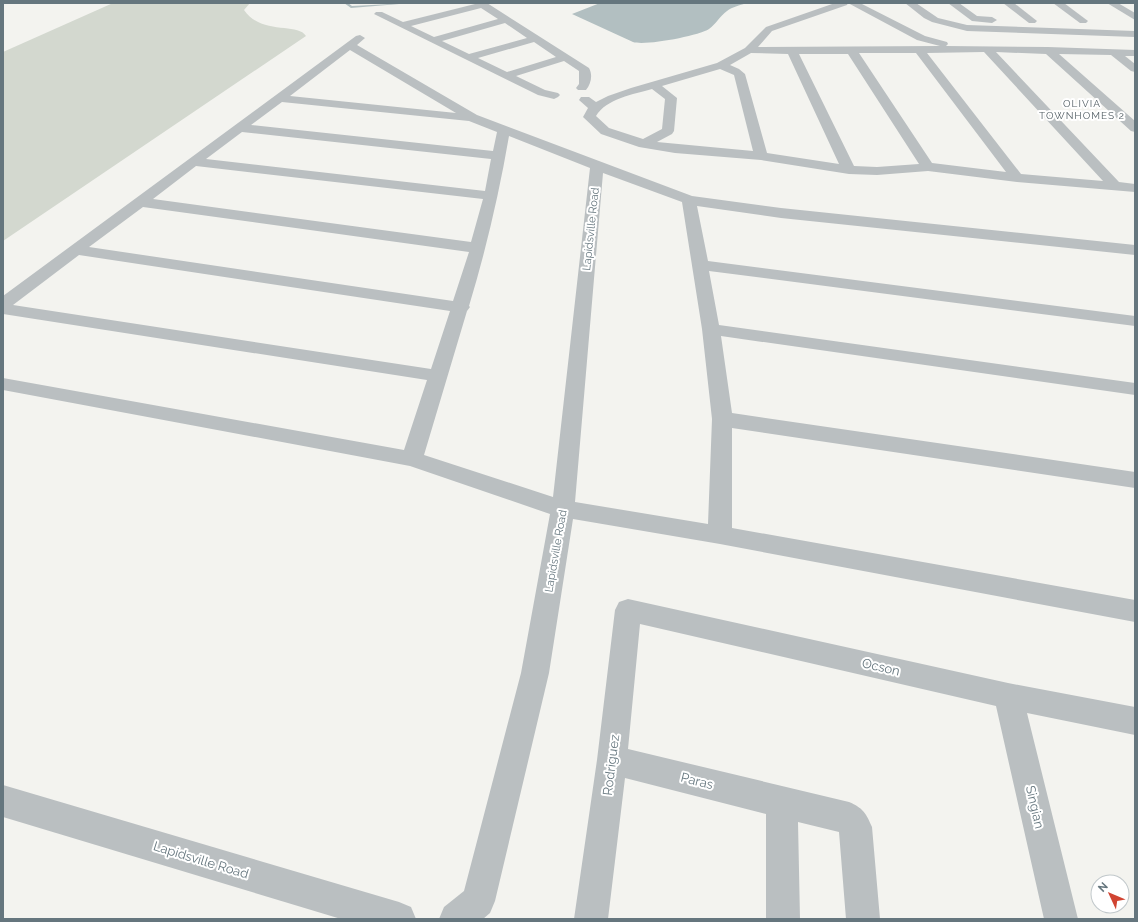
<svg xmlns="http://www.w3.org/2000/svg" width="1138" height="922" font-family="Raleway,sans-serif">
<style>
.green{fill:#d3d8cf}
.water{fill:#b2bfc1}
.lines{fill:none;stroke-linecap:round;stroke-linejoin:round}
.stream{fill:#b2bfc1;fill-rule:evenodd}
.street{fill:#babfc1;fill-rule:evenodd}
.labels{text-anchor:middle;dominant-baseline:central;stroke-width:4;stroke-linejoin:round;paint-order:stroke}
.far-neighbourhood-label{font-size:10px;letter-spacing:1px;fill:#525e64;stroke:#fff}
.street-label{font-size:11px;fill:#65767e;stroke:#fff}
.near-street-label{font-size:13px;fill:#65767e;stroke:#fff}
</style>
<rect width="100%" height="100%" fill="#f3f3ef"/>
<path class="green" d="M113,3H250L244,10C262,36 297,22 306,36L3,241V52Z"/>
<path class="water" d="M600,3H747C741,5 732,7 727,11C720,16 716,24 709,29C698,36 645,46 633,42L572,14Z"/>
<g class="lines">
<polygon class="stream" points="344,3 348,3 352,6 411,3 351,8"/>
<g class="street">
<path d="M474,3H487L589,68C593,75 591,84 586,90H578L576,88L579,84V71L564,61L516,76L545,90L558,93L560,95L558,97L554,99L538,95L374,14L376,12H382L403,22L475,4ZM481,8L498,19L434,37L411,26ZM505,23L527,38L469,54L442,41ZM534,42L556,57L507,72L478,58Z"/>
<path d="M835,3H860L925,36L947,42L948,44L946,46L1048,47L1135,50V56H1125L1135,64V72L1131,71L1111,55L1059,54L1135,121V132L1131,131L1046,54L996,52L1119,182L1135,184V192L1017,182L928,171L877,175L849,174L761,160L675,153L639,147L601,134L583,117L588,108L579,100L581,97H589L596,102L608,96L631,88L717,63L745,48L766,27ZM848,3L917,40L940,46L758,47L772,31L847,5ZM984,52L1103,181L1021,174L927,53ZM751,53L788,54L839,164L767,153L745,74L739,69L730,65ZM859,53H916L1006,172L932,163ZM799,54H848L919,164L877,167L854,166ZM720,69L734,75L753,151L657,142L672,134L674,131L677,98L662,86ZM652,89L665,99L662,129L643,139L609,128L596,116C606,99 634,94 652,89Z"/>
<polygon points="905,3 916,3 938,18 967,25 1135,31 1135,37 967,31 932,22 924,18"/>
<polygon points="948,3 959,3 977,16 992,17 997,20 992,23 972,21"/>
<polygon points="1003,3 1014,3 1037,21 1035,23 1029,23"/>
<polygon points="1053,3 1064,3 1088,21 1086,23 1080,23"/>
<polygon points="1107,3 1118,3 1135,13 1135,20"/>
<path d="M360,35L365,38L357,45L477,115L692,196L781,208L1135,245V255L781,218L697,206L708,261L1135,316V326L709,271L719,325L1135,383V395L721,336L732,413L1135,472V488L732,428V528L1135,600V622L720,544L573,519L549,673L495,901L490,913L483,919H439L444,907L464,891L521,673L550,514L410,466L3,390V378L404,450L427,380L3,314V296L356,36ZM350,50L456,113L290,96ZM282,102L469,121L497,132L493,151L251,125ZM242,132L491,159L485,191L206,159ZM509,136L590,168L553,497L424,455L467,311L470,307L469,306C486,250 499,194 509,136ZM196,166L483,199L471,242L153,199ZM603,173L682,202L702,329L712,419L708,524L575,502ZM143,207L469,252L453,301L89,247ZM79,255L450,311L431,369L13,305Z"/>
<path d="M628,599L1008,683L1135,707V735L1027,713L1078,919H1044L996,706L640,624L628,749L849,802C863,808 866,813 872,827L880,919H846L839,832L798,822L800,919H766V814L625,778L608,919H574L597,760L615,610L619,602Z"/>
<polygon points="3,785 399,902 411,907 416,919 341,919 3,817"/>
</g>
</g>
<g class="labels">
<g class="far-neighbourhood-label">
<text x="1082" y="103">OLIVIA<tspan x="1082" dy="12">TOWNHOMES 2</tspan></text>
</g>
<g class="street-label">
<text transform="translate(591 229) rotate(-84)">Lapidsville Road</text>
<text transform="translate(556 551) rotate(-80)">Lapidsville Road</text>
</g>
<g class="near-street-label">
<text transform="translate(881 667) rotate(13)">Ocson</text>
<text transform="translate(611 765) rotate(-83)">Rodriguez</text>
<text transform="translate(697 781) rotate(14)">Paras</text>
<text transform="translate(1035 807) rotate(77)">Singian</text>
<text transform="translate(201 860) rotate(17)">Lapidsville Road</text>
</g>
</g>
<rect width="1138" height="922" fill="none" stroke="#65767e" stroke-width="8"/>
<g transform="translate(1110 894) rotate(314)"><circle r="19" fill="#ffffff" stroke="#c1c8cb"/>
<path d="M0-3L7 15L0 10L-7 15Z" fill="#d14432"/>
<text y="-6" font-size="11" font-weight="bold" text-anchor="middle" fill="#65767e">N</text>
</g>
</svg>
